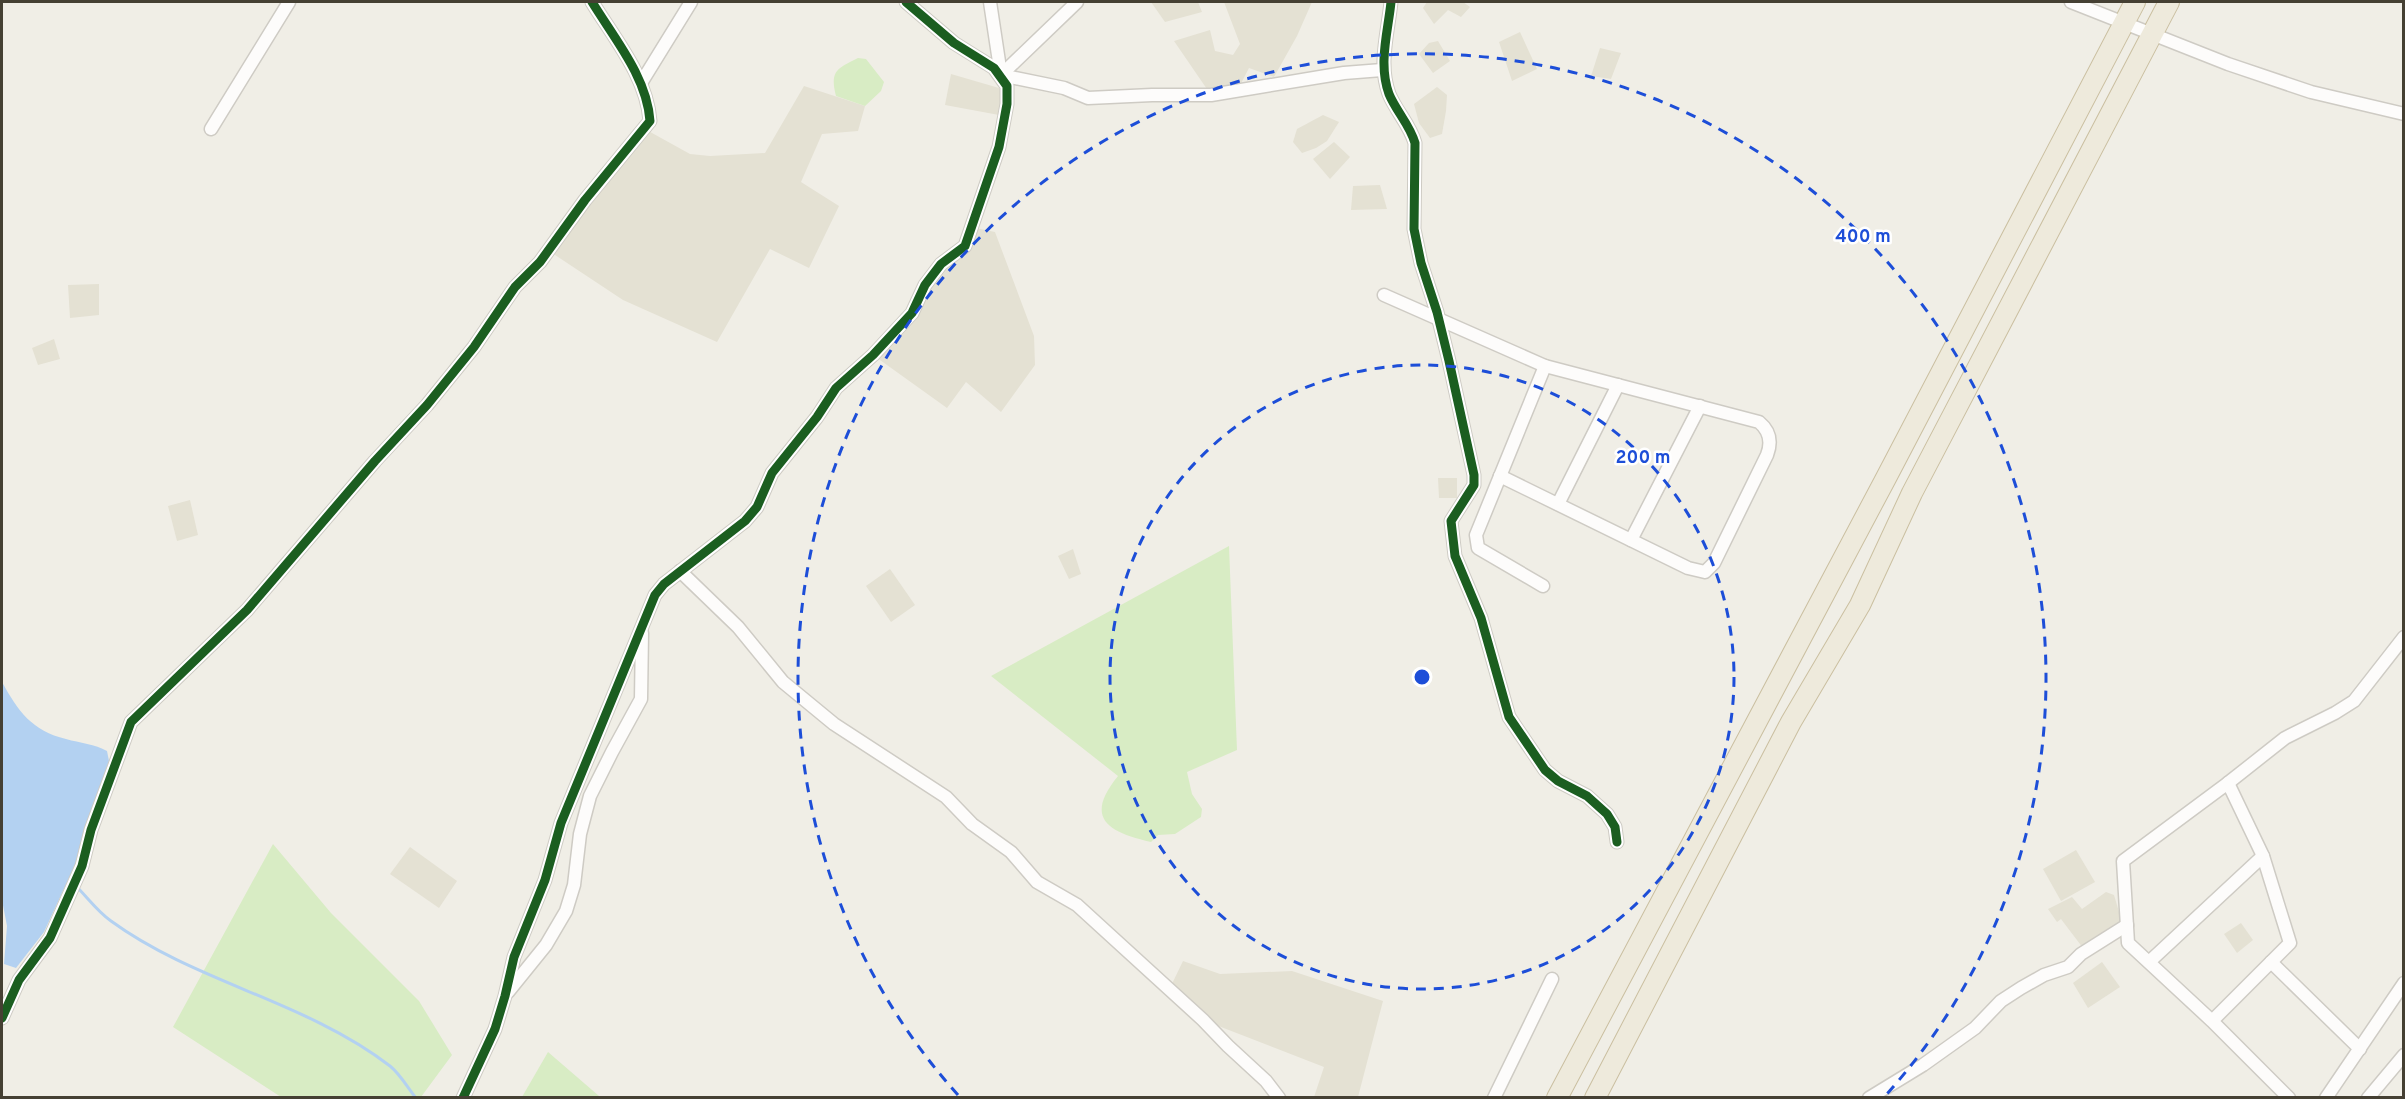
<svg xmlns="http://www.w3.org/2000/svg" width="2405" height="1099" font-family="Overpass,sans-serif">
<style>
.residential{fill:#e4e1d3}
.green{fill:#d8ecc4}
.water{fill:#b3d1f1}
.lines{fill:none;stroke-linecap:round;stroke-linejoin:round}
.stream{stroke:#b3d1f1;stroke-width:3}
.minor-casing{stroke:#cecbc4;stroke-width:15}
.trunk-casing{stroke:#cabfa0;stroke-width:22}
.minor{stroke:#fdfcfb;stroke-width:12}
.trunk{stroke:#eeeadc;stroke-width:20}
.cycleway-casing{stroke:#fff;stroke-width:13}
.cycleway{stroke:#1b5e20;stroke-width:9}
.ring{fill:none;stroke:#1d4ed8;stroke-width:3;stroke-dasharray:10 8}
.centre{fill:#1d4ed8;stroke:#fff;stroke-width:3}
.ring-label{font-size:18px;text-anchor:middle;font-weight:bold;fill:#1d4ed8;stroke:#fff;stroke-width:5;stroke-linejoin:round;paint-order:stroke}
</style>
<rect width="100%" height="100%" fill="#f0eee6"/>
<g class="residential">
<polygon points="1151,2 1198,2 1202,12 1165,22"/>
<polygon points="1224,2 1312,2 1297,36 1274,77 1249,68 1237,91 1211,95 1174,41 1210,30 1215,51 1233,55 1240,44"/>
<polygon points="1427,2 1463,2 1470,7 1461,17 1448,10 1434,24 1423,8"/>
<polygon points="1520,32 1537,69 1512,81 1499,42"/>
<polygon points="1438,41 1450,61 1433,73 1419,54 1429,43"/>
<polygon points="1600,48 1621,53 1611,79 1591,76"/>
<polygon points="951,74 999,88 1003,95 999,115 945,105"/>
<polygon points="804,86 865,106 858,131 822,134 801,182 839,206 809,268 770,249 717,342 623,300 549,251 643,128 690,154 710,156 765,153"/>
<polygon points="1437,87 1447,95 1446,111 1442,134 1430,138 1419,123 1414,104"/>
<polygon points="1323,115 1339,122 1327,141 1316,148 1302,153 1293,142 1297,129"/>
<polygon points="1334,142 1350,157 1330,179 1313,159"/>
<polygon points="1380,185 1387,209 1351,210 1353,186"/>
<polygon points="971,227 995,232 1034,336 1035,365 1001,412 966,382 947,408 873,355 912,313 925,285 965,246"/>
<polygon points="99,284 99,315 70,318 68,285"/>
<polygon points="54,339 60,359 38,365 32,348"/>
<polygon points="1438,478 1457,478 1457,498 1439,498"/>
<polygon points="190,500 198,535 177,541 168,506"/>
<polygon points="1073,549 1081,574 1069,579 1058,556"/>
<polygon points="890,569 915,605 891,622 866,586"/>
<polygon points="410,847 457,881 439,908 390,874"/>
<polygon points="2076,850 2095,882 2061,901 2043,869"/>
<polygon points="2106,892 2114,895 2122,922 2083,948 2061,919 2057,922 2048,909 2072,897 2082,909"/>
<polygon points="2241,923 2253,940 2237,953 2224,934"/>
<polygon points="1183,961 1220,974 1292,971 1383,1001 1358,1097 1314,1097 1324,1067 1203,1020 1169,990"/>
<polygon points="2102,962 2120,987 2088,1008 2073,983"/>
</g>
<g class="green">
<path d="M858,58L866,59L884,82L881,91L865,106L836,96C830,71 836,69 858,58Z"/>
<path d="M1229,546L1237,750L1187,772L1192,794L1202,809L1201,817L1175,834L1158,835L1151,842C1107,832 1084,818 1118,776L991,676Z"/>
<polygon points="273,844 331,913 419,1001 452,1055 421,1097 281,1097 173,1027"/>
<polygon points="548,1052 599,1096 598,1097 522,1097"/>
</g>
<path class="water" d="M2,682C18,711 32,731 66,739C80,743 95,744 107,751L109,761L75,865L44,932L16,968L4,964L7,926L2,900Z"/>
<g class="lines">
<path class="stream" d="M76,886C87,897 98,912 111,921C196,983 306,1001 390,1066C400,1074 408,1088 416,1098"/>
<g class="minor-casing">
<g id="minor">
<polyline points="990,2 1001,75"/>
<path d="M1391,2C1388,32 1378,64 1389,94C1396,111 1410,125 1415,143L1414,229L1421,263L1437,312L1449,361L1474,475V485L1451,521L1455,556L1481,618L1509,717L1545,770L1558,781L1587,796L1607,814L1615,827L1617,842"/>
<polyline points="2071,2 2228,64 2311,92 2404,114"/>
<polyline points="1001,75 1064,88 1088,98 1152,95 1211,95 1344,73 1382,70"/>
<polyline points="1001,75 1077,2"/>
<polyline points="641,83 691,2"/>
<polyline points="211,129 289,2"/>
<path d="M1384,295L1545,366L1759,422C1770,431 1772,442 1767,455L1714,563L1705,572L1688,568L1500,476"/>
<polyline points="1558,504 1618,385"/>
<polyline points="1631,540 1700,406"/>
<polyline points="680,571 738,627 783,682 834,724 946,797 972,824 1011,852 1037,882 1077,905 1203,1020 1228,1046 1266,1081 1279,1098"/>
<polyline points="1543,586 1478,548 1476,535 1545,366"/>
<polyline points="2228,783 2285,738 2335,713 2354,701 2404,637"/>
<polyline points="2149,962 2263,856"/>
<polyline points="2271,962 2360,1049"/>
<polyline points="508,992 546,945 566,911 574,885 580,834 590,796 612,752 641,699 642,633"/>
<path d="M2,1018L19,980L50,938L82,866L91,830L131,722L247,610L375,461L427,405L474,347L515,287L540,262L585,200L650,121C647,77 614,38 592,2"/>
<polyline points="2212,1021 2290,943 2263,856 2228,783 2123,861 2128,943 2212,1021 2289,1098"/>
<polyline points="463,1098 495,1029 505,996 514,957 545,880 561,823 655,595 664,584 745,521 757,507 772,473 817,417 836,388 873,355 912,313 925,285 941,264 965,246 999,147 1007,104 1007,86 994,68 954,43 906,2"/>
<polyline points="1494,1098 1552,979"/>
<polyline points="1869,1098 1923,1065 1975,1028 2001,1001 2021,988 2044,975 2068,967 2081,954 2127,925"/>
<polyline points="2326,1098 2404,983"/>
<polyline points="2368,1098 2404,1055"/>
</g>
</g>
<g class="trunk-casing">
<g id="trunk">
<polyline points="1557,1098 1886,478 2135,2"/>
<polyline points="1595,1098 1791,722 1860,605 1912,493 2169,2"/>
</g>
</g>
<use href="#minor" class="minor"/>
<use href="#trunk" class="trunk"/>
<g class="cycleway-casing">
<g id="cycleway">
<path d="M1391,2C1388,32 1378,64 1389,94C1396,111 1410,125 1415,143L1414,229L1421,263L1437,312L1449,361L1474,475V485L1451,521L1455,556L1481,618L1509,717L1545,770L1558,781L1587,796L1607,814L1615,827L1617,842"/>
<path d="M2,1018L19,980L50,938L82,866L91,830L131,722L247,610L375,461L427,405L474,347L515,287L540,262L585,200L650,121C647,77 614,38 592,2"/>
<polyline points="463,1098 495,1029 505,996 514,957 545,880 561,823 655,595 664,584 745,521 757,507 772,473 817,417 836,388 873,355 912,313 925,285 941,264 965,246 999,147 1007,104 1007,86 994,68 954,43 906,2"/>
</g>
</g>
<use href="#cycleway" class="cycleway"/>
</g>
<g class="ring">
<circle cx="1422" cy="677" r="312"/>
<path d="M958 1095A624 624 0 1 1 1886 1095"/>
</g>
<circle cx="1422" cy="677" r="9" class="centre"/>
<g class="ring-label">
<text x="1863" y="242">400 m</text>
<text x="1643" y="463">200 m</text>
</g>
<rect width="2405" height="1099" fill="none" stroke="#454033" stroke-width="6"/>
</svg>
